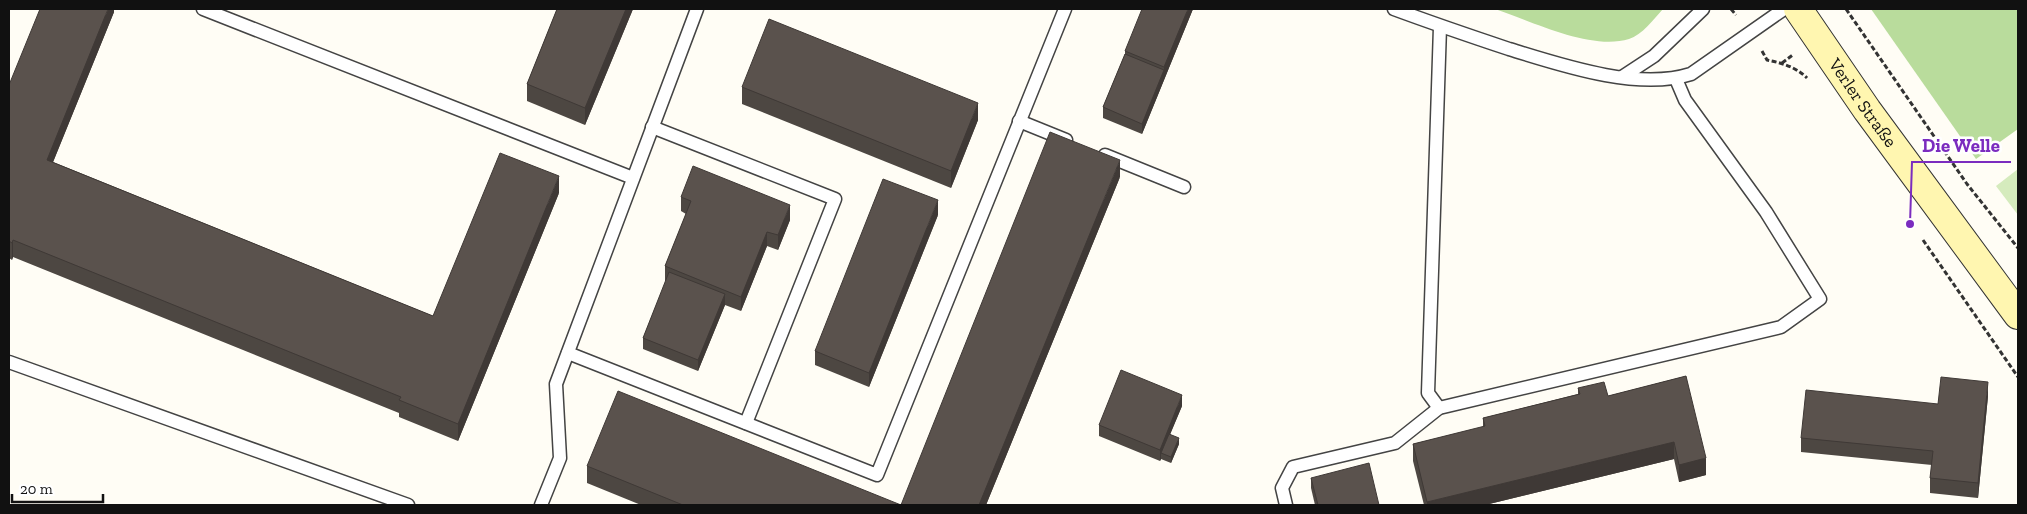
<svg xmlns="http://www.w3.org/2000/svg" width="2027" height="514" font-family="'Zilla Slab',serif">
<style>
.green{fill:#d5ebbd}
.forest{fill:#b9dc9c}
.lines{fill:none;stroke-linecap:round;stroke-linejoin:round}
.lane-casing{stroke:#444;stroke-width:15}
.secondary-casing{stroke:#333;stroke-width:30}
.path{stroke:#333;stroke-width:3;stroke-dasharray:5 2.5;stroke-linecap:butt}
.lane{stroke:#fff;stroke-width:12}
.secondary{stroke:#fff6b0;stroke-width:28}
.wall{fill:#4d4742}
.shaded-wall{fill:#3f3936}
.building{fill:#5a524d;stroke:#3f3936}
.labels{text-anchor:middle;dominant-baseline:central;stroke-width:5;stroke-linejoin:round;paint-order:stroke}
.street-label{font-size:18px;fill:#111;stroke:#fff}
.leader{fill:none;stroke:#7b2cbf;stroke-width:2}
.callout-dot{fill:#7b2cbf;stroke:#fff;stroke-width:2}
.callout-label{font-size:19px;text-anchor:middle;font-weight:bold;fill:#7b2cbf;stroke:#fff;stroke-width:5;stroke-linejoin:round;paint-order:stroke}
</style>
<rect width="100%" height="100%" fill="#fffdf5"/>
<polygon class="green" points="2018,169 2018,215 1996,186"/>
<g class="forest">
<path d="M1495,9H1663C1654,19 1642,35 1629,39C1591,51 1531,21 1495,9Z"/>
<polygon points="1871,9 2018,9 2018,129 1976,159"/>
</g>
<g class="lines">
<g class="lane-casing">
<g id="lane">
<polyline points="203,9 633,178"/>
<path d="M1394,9C1432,23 1470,36 1509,49C1561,65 1637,91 1691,74L1784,9"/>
<polyline points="1622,77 1654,56 1703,9"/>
<polyline points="1019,121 1066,140"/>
<polyline points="652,127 835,199 746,423"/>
<polyline points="1105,155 1184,187"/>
<polyline points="568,353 877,475 1065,9"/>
<polyline points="9,362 408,505"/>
<polyline points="1439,408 1428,393 1440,27"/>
<polyline points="541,505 560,458 556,384 697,9"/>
<polyline points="1286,505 1282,488 1293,467 1395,443 1439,408 1781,327 1820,299 1766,212 1685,100 1676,79"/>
</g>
</g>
<g class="secondary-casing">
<g id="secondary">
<path id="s1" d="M1798,9L1867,110L2018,315"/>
</g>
</g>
<g class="path">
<polyline points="1731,9 1736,15"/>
<polyline points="1846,9 1967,184 2018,248"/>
<path d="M1762,51L1767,60C1782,63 1796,67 1807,78"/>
<polyline points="1782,63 1794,54"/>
<polyline points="1923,240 2018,377"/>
</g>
<use href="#lane" class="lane"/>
<use href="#secondary" class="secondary"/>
</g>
<g class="wall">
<polygon points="114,9 114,12 53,162 433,316 559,193 458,441 399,417 399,413 13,257 12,260 9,258 9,85"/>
<polygon points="557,9 633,9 585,125 527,101 527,84"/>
<polygon points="1193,9 1142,134 1103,118 1103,107 1125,54 1125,51"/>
<polygon points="742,87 978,120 951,188 742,104"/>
<polygon points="1120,177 986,505 641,505 587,483 587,466 901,505"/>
<polygon points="681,197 790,220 778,250 767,246 741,311 725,305 698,371 643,349 643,338 666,281 665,281 665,266 686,214 681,211"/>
<polygon points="938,215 869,387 815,365 815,351"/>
<polygon points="1686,376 1706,475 1679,482 1674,459 1485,505 1424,505 1413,461 1413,444 1483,427 1483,418 1578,394 1578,388 1608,396"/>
<polygon points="1988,396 1978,498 1930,493 1930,478 1932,465 1801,452 1801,438 1938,404"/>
<polygon points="1182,406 1170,434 1179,444 1171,463 1161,459 1160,461 1099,436 1099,425"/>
<polygon points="1311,478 1379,505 1315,505 1311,488"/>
</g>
<g class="shaded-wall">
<polygon points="108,9 114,9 114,12 47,177 47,160"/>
<polygon points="626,9 633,9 585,125 585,108"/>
<polygon points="1188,9 1193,9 1142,134 1142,124 1164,70 1164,67"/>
<polygon points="978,103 978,120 951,188 951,171"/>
<polygon points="1120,160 1120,177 986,505 979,505"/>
<polygon points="559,176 559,193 458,441 458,424"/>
<polygon points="938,200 938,215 869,387 869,373"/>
<polygon points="790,205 790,220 778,250 778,235"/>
<polygon points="767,232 767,246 741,311 741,297"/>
<polygon points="13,240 13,257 12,260 12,243"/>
<polygon points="725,294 725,305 698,371 698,360"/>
<polygon points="1988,382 1988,396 1978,498 1978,483"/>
<polygon points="1182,395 1182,406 1162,454 1161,453 1161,459 1160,461 1160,450"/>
<polygon points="1179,438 1179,444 1171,463 1171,457"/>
<polygon points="1674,442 1674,459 1485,505 1427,505 1427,502"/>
<polygon points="1706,458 1706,475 1679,482 1679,465"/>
</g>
<g class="building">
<polygon points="40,9 108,9 47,160 433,316 500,153 559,176 458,424 399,400 401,397 13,240 12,243 9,241 9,85"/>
<polygon points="557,9 626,9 585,108 527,84"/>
<polygon points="1142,9 1188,9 1164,67 1125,51"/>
<polygon points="769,19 978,103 951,171 742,87"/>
<polygon points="1125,54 1164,70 1142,124 1103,107"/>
<polygon points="1050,132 1120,160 979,505 683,505 587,466 618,391 901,505"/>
<polygon points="693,166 790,205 778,235 767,232 741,297 665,266 691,201 681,197"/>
<polygon points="883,179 938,200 869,373 815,351"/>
<polygon points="669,272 725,294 698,360 643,338"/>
<polygon points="1121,370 1182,395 1160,450 1099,425"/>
<polygon points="1686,376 1706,458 1679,465 1674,442 1427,502 1413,444 1485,426 1483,418 1580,394 1578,388 1604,382 1608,396"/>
<polygon points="1941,377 1988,382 1978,483 1930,478 1933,451 1801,438 1806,390 1938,404"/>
<polygon points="1169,434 1179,438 1171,457 1161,453"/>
<polygon points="1369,463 1379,505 1318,505 1311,478"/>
</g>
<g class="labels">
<g class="street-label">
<text stroke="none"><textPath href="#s1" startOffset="114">Verler Straße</textPath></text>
</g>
</g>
<path class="leader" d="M1910 224L1912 162H2011"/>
<circle class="callout-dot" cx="1910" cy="224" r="5"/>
<g class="callout-label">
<text x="1961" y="152">Die Welle</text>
</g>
<rect width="2027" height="514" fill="none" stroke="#111111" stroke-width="20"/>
<path d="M12 494v8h91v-8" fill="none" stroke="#111111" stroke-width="2.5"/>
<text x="20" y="494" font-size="15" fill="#111111" stroke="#ffffff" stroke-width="4" paint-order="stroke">20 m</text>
</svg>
